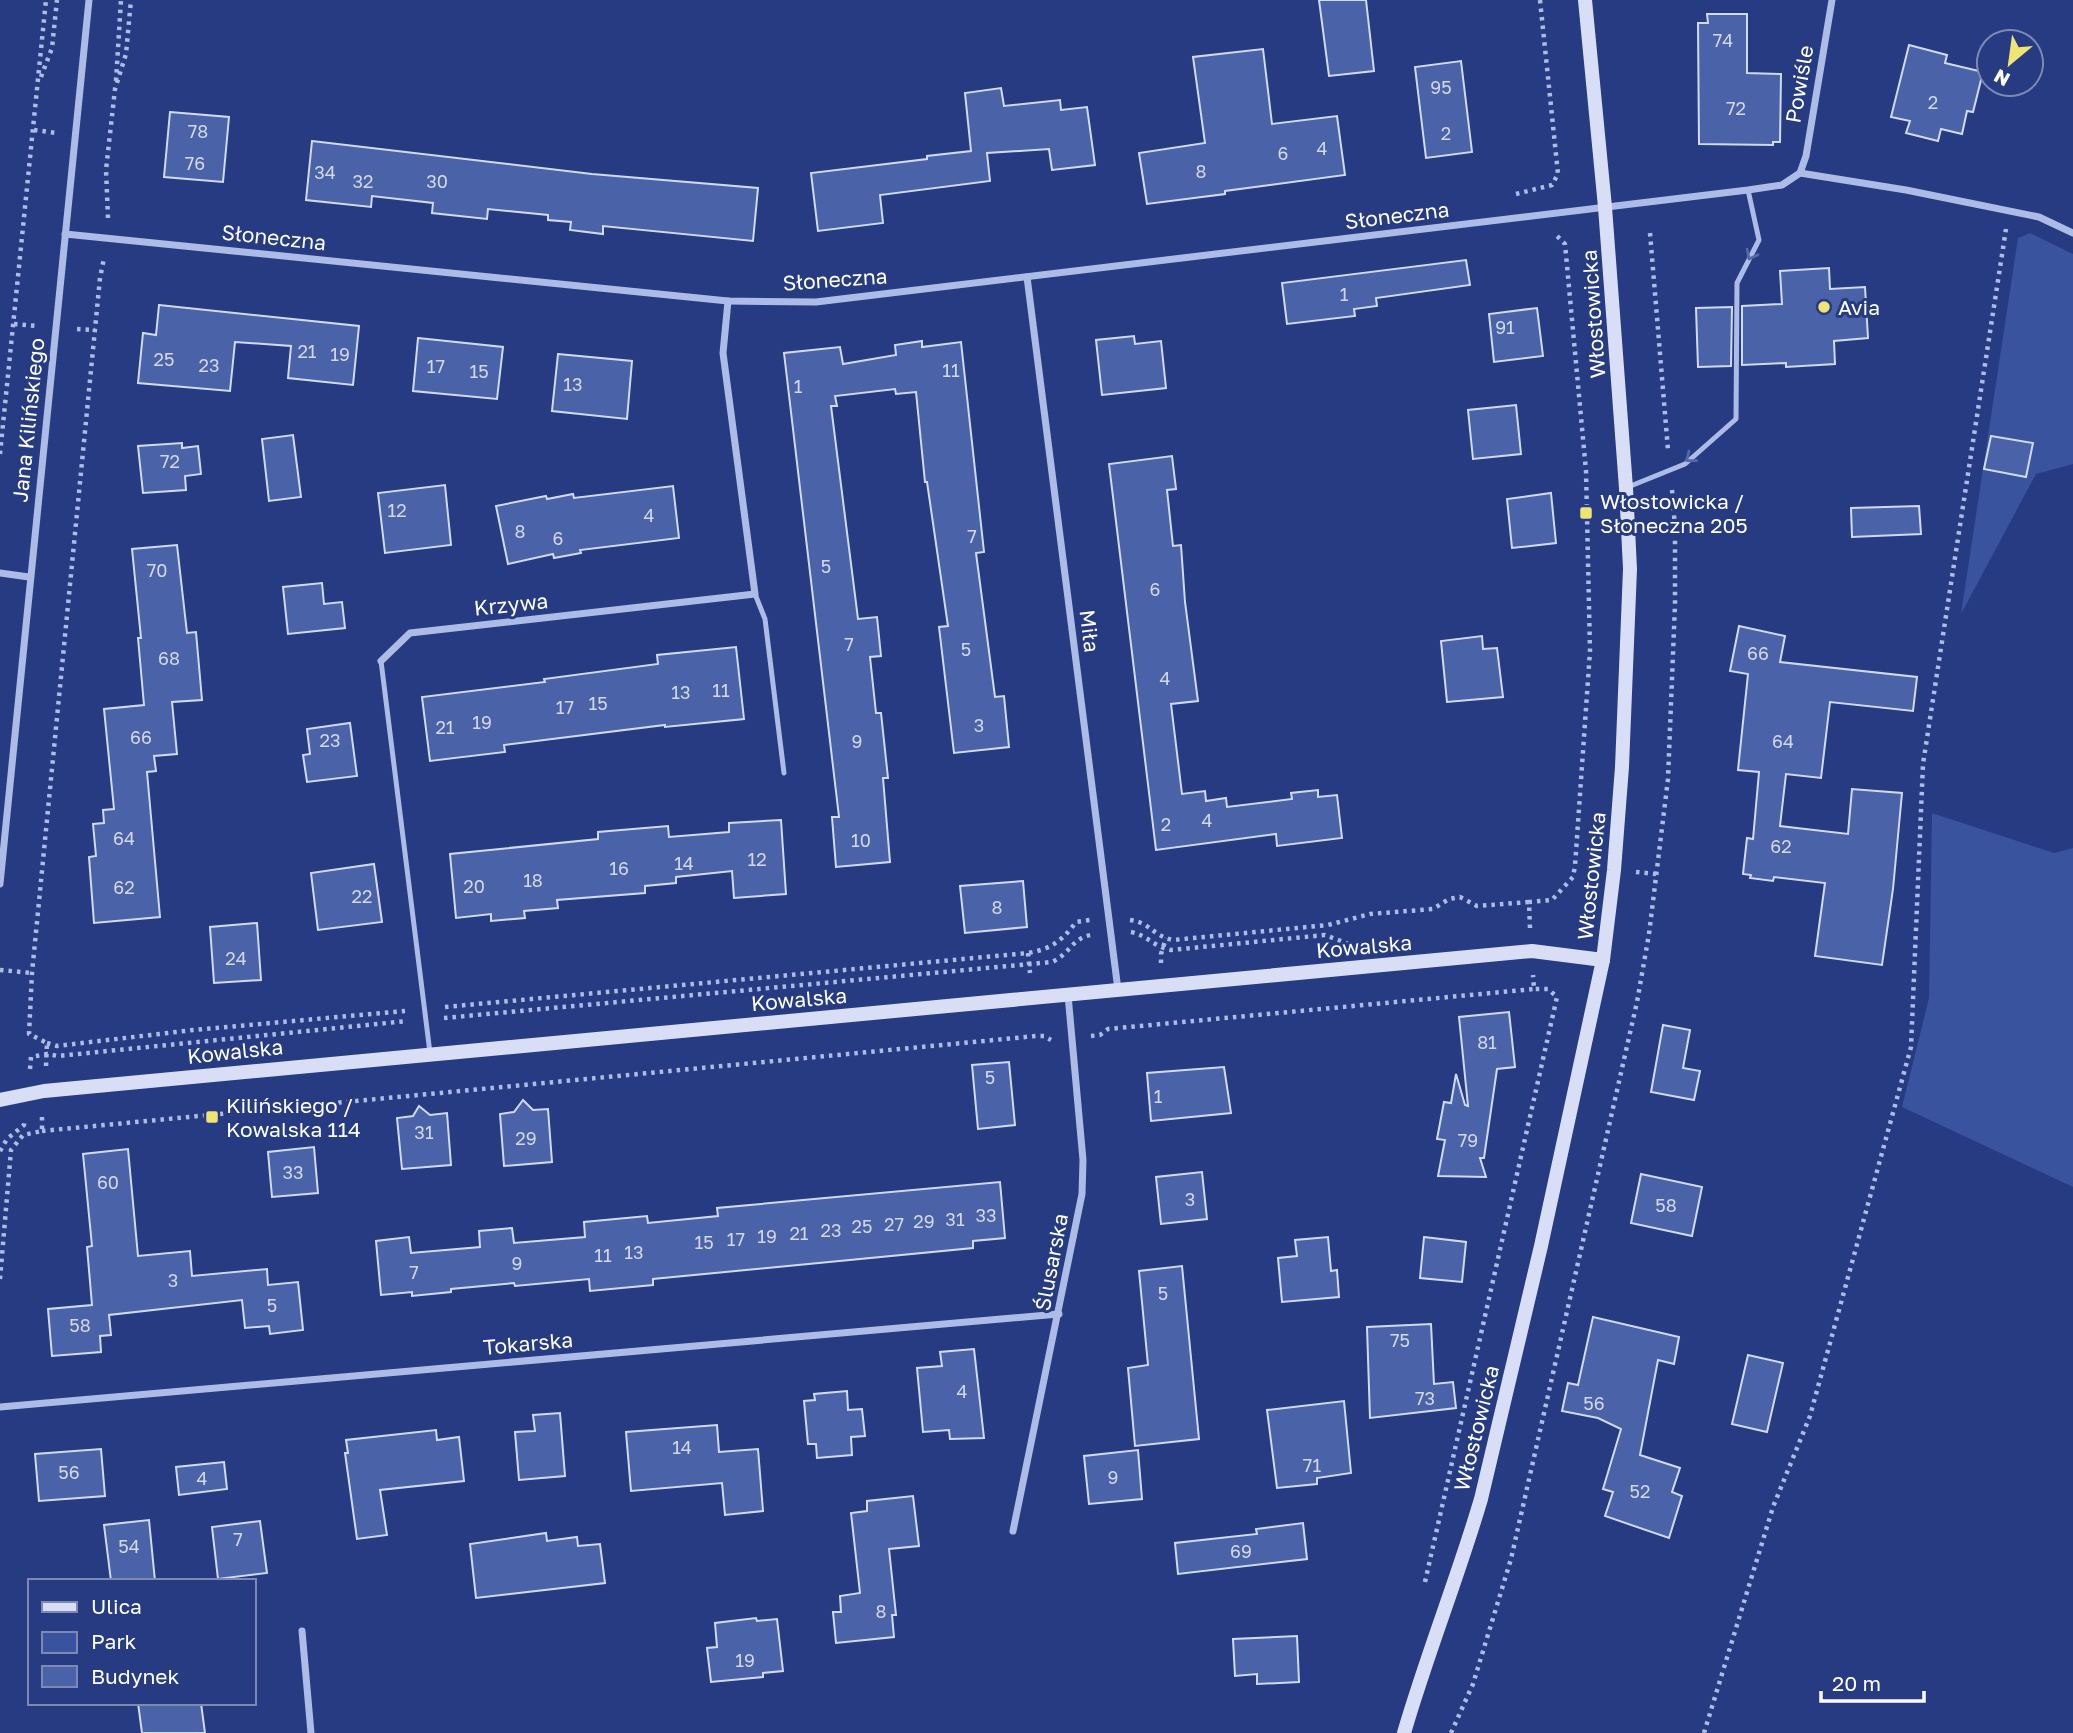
<svg xmlns="http://www.w3.org/2000/svg" width="2073" height="1733" font-family="'Golos Text',sans-serif">
<style>
.green{fill:#3a539e}
.building{fill:#4a62a7;stroke:#d0daf5;stroke-width:2}
.lines{fill:none;stroke-linecap:round;stroke-linejoin:round}
.path{stroke:#adbce6;stroke-width:4.5;stroke-dasharray:3.5 5;stroke-linecap:butt}
.lane{stroke:#adbce6;stroke-width:5}
.street{stroke:#adbce6;stroke-width:7}
.secondary{stroke:#d7def6;stroke-width:14}
.oneway{stroke:#5568a4}
.poi-dot{fill:#f0e472;stroke:#263b81;stroke-width:2.5}
.labels{text-anchor:middle;dominant-baseline:central;stroke-width:6;stroke-linejoin:round;paint-order:stroke}
.number-label{font-size:18px;fill:#d2d8e9}
.street-label{font-size:21px;fill:#fff;stroke:#263b81}
.poi-label{font-size:21px;fill:#fff;stroke:#263b81;text-anchor:start}
</style>
<rect width="100%" height="100%" fill="#263b81"/>
<g class="green">
<polygon points="2030,233 2073,254 2073,464 2036,474 1961,614 2018,238"/>
<polygon points="1932,813 2054,853 2073,848 2073,1187 1902,1107 1929,998"/>
</g>
<g class="building">
<polygon points="1319,0 1366,0 1374,71 1329,76"/>
<polygon points="1707,14 1747,14 1747,73 1781,74 1780,142 1773,142 1773,145 1699,144 1698,23 1708,23"/>
<polygon points="1909,45 1947,55 1945,63 1983,72 1973,112 1967,111 1962,134 1941,129 1938,141 1906,133 1910,121 1891,117"/>
<polygon points="1263,49 1272,124 1337,116 1345,175 1225,191 1225,194 1147,204 1139,153 1205,143 1193,57"/>
<polygon points="1461,61 1472,152 1426,158 1415,67"/>
<polygon points="1001,88 1004,106 1060,100 1061,110 1087,107 1095,165 1052,170 1049,149 987,153 990,181 880,195 883,223 818,231 811,173 927,159 927,156 971,151 965,93"/>
<polygon points="170,112 229,117 223,182 164,177"/>
<polygon points="312,141 592,174 758,188 753,241 603,226 603,234 570,230 571,222 548,220 548,215 488,209 487,219 432,213 433,203 372,196 371,207 306,200"/>
<polygon points="1466,260 1470,285 1376,298 1377,306 1354,309 1355,316 1287,324 1282,283"/>
<polygon points="1829,268 1830,289 1865,287 1868,338 1834,341 1835,364 1786,367 1786,363 1742,365 1742,306 1782,304 1780,271"/>
<polygon points="159,305 359,326 353,385 288,378 291,346 235,342 230,391 138,383 143,333 156,335"/>
<polygon points="1732,307 1731,366 1698,367 1696,308"/>
<polygon points="1537,308 1543,356 1494,362 1489,314"/>
<polygon points="1134,336 1135,344 1161,341 1166,388 1102,395 1096,340"/>
<polygon points="418,338 503,347 497,399 413,391"/>
<polygon points="922,341 922,347 961,342 984,552 976,553 995,697 1004,696 1009,747 954,753 939,627 948,626 927,482 925,482 916,392 896,394 895,389 835,396 837,406 831,406 858,619 877,617 881,656 870,657 876,713 881,713 888,778 883,778 890,862 836,867 832,817 839,817 784,353 840,347 843,364 896,355 895,345"/>
<polygon points="558,354 632,361 627,419 552,411"/>
<polygon points="1516,405 1521,454 1473,459 1468,410"/>
<polygon points="293,435 301,497 269,501 262,439"/>
<polygon points="1991,436 2033,443 2026,477 1984,469"/>
<polygon points="182,443 182,448 198,446 201,474 185,476 186,490 143,493 138,446"/>
<polygon points="1172,456 1176,489 1167,490 1173,546 1181,545 1185,602 1198,701 1171,704 1182,794 1205,791 1206,801 1226,798 1227,807 1292,799 1291,793 1318,790 1318,797 1337,795 1342,838 1277,846 1276,834 1156,850 1109,464"/>
<polygon points="445,485 451,545 385,553 378,493"/>
<polygon points="673,486 679,538 580,550 581,553 554,558 553,554 508,564 496,506 546,496 547,499 573,494 574,498"/>
<polygon points="1551,493 1556,543 1512,548 1507,499"/>
<polygon points="1919,506 1921,534 1852,537 1851,508"/>
<polygon points="177,545 187,633 196,632 202,700 172,702 177,754 154,756 156,771 147,772 160,917 94,923 89,857 96,856 93,824 104,823 103,810 114,809 104,709 144,705 138,638 141,638 132,549"/>
<polygon points="322,583 324,604 342,602 345,628 288,634 283,587"/>
<polygon points="1739,626 1785,636 1780,662 1917,677 1913,711 1830,702 1821,778 1786,774 1780,826 1848,834 1852,789 1902,793 1893,889 1882,965 1815,956 1825,883 1774,877 1773,881 1750,878 1751,875 1743,874 1747,838 1753,839 1759,772 1738,770 1748,674 1730,671"/>
<polygon points="1482,636 1483,649 1497,648 1503,697 1447,702 1441,641"/>
<polygon points="736,647 744,719 665,727 665,725 504,745 505,752 430,761 422,697 545,682 544,679 658,664 657,655"/>
<polygon points="350,723 357,776 307,782 303,755 310,754 307,729"/>
<polygon points="781,820 786,894 734,898 732,871 676,877 676,883 645,886 645,893 557,900 558,908 524,911 525,918 491,921 491,914 456,918 450,854 598,839 598,832 668,826 669,837 729,832 729,823"/>
<polygon points="374,864 382,922 318,930 311,873"/>
<polygon points="1023,881 1027,927 965,933 960,886"/>
<polygon points="257,923 261,980 214,983 210,927"/>
<polygon points="1509,1012 1515,1067 1497,1069 1484,1158 1480,1158 1486,1177 1438,1176 1445,1140 1437,1139 1444,1102 1451,1103 1456,1074 1465,1105 1468,1106 1459,1017"/>
<polygon points="1663,1025 1690,1030 1683,1068 1700,1071 1694,1100 1651,1092"/>
<polygon points="1009,1062 1015,1125 978,1129 972,1065"/>
<polygon points="1224,1067 1231,1113 1151,1121 1147,1073"/>
<polygon points="523,1100 533,1110 548,1109 552,1162 504,1166 500,1114 514,1112"/>
<polygon points="419,1106 430,1115 447,1113 451,1165 402,1169 397,1118 413,1116"/>
<polygon points="314,1147 318,1193 272,1197 268,1152"/>
<polygon points="128,1149 138,1256 190,1251 192,1276 267,1269 268,1285 298,1282 303,1330 270,1334 269,1326 245,1328 242,1300 109,1315 111,1335 100,1336 101,1352 52,1356 48,1309 92,1305 87,1247 92,1246 83,1154"/>
<polygon points="1202,1172 1207,1219 1161,1224 1156,1177"/>
<polygon points="1641,1174 1702,1187 1692,1236 1631,1223"/>
<polygon points="1000,1182 1005,1238 973,1241 973,1248 653,1279 653,1285 590,1291 589,1279 515,1286 514,1283 451,1289 451,1292 412,1296 412,1292 381,1295 376,1241 409,1237 411,1253 480,1247 479,1231 512,1228 514,1243 585,1237 584,1222 647,1216 648,1223 718,1216 717,1208"/>
<polygon points="1328,1237 1331,1271 1337,1270 1339,1297 1282,1302 1278,1258 1297,1256 1295,1240"/>
<polygon points="1424,1237 1466,1242 1462,1282 1420,1278"/>
<polygon points="1182,1266 1199,1439 1135,1446 1128,1368 1148,1365 1139,1271"/>
<polygon points="1593,1317 1679,1337 1674,1364 1658,1360 1640,1455 1680,1468 1672,1492 1682,1496 1669,1538 1605,1516 1613,1492 1603,1489 1621,1429 1598,1418 1562,1411 1568,1383 1578,1385"/>
<polygon points="1431,1324 1434,1384 1453,1382 1456,1408 1370,1418 1367,1327"/>
<polygon points="974,1349 984,1438 950,1439 949,1430 923,1432 917,1368 942,1366 940,1352"/>
<polygon points="1748,1355 1783,1363 1767,1432 1732,1424"/>
<polygon points="847,1391 848,1410 862,1409 865,1436 851,1437 852,1455 817,1458 816,1444 808,1444 804,1401 815,1400 814,1394"/>
<polygon points="1344,1401 1351,1473 1317,1478 1317,1484 1277,1488 1267,1410"/>
<polygon points="560,1413 565,1476 519,1480 515,1432 535,1431 533,1415"/>
<polygon points="717,1425 719,1452 758,1449 763,1511 725,1515 722,1483 631,1491 626,1432"/>
<polygon points="436,1430 437,1440 459,1437 464,1481 380,1490 387,1535 357,1539 345,1453 348,1453 346,1440"/>
<polygon points="101,1449 105,1496 39,1501 35,1454"/>
<polygon points="1138,1450 1142,1499 1089,1504 1084,1456"/>
<polygon points="224,1462 227,1489 179,1495 176,1467"/>
<polygon points="913,1496 919,1546 889,1549 896,1615 892,1615 894,1637 836,1643 833,1612 841,1612 840,1596 860,1593 851,1513 867,1511 867,1501"/>
<polygon points="149,1520 155,1581 111,1581 104,1525"/>
<polygon points="260,1521 267,1573 218,1579 212,1527"/>
<polygon points="1303,1523 1307,1559 1178,1574 1175,1543 1257,1534 1256,1529"/>
<polygon points="546,1533 547,1541 577,1537 578,1546 600,1544 605,1583 476,1598 470,1544"/>
<polygon points="756,1618 757,1621 777,1619 783,1671 763,1673 763,1677 711,1682 707,1648 717,1647 715,1623"/>
<polygon points="1297,1636 1299,1682 1257,1684 1257,1674 1235,1676 1233,1639"/>
<polygon points="138,1703 201,1703 205,1733 142,1733"/>
</g>
<g class="lines">
<g class="path">
<polyline points="41,77 52,48 57,0"/>
<polyline points="116,81 121,0"/>
<polyline points="34,130 57,133"/>
<polyline points="1516,194 1552,185 1558,174 1540,0"/>
<polyline points="108,218 106,170 115,89 126,54 131,0"/>
<polyline points="1650,233 1668,450"/>
<polyline points="14,324 37,326"/>
<polyline points="77,329 95,330"/>
<polyline points="0,454 46,0"/>
<polyline points="1636,872 1656,874"/>
<path d="M1130,920C1151,923 1153,936 1173,940L1328,925L1370,914L1433,909L1449,899L1460,897L1477,906L1529,902"/>
<polyline points="1530,928 1529,902 1552,900 1573,877 1575,866 1590,651 1586,471 1565,244 1557,236 1554,236"/>
<path d="M1131,932C1147,935 1154,947 1171,950L1325,935L1349,944"/>
<polyline points="1028,953 1030,973"/>
<polyline points="1161,963 1161,954 1166,938"/>
<polyline points="0,970 32,973"/>
<path d="M445,1007L1028,953C1051,949 1062,941 1076,922L1090,920"/>
<path d="M444,1018L1052,962C1070,954 1072,938 1091,935"/>
<polyline points="1091,1036 1100,1035 1108,1029 1534,989"/>
<polyline points="47,1043 57,1046 193,1030 405,1011"/>
<polyline points="46,1066 47,1043 29,1034 32,973 100,278 104,258"/>
<polyline points="30,1069 31,1057 47,1054 58,1056 407,1021"/>
<polyline points="42,1131 1036,1036 1044,1036 1051,1040"/>
<polyline points="0,1151 7,1139 24,1125 25,1119"/>
<polyline points="0,1279 11,1150 23,1135 42,1131 42,1117"/>
<polyline points="1425,1582 1557,997 1548,989 1534,989 1533,975"/>
<polyline points="1451,1733 1473,1684 1511,1559 1637,1002 1649,934 1668,779 1675,604 1675,527 1672,490"/>
<polyline points="1704,1733 1773,1507 1810,1416 1911,1047 1923,764 2006,229"/>
</g>
<g class="lane">
<polyline points="1628,487 1685,464 1736,419 1737,283 1759,240 1748,190"/>
<polyline points="755,594 765,619 784,773"/>
<polyline points="381,661 430,1053"/>
</g>
<g class="street">
<polyline points="1800,173 1806,156 1832,0"/>
<polyline points="65,234 728,301 816,302 1748,190 1782,185 1800,173 1906,190 2039,217 2073,233"/>
<polyline points="1027,277 1118,990"/>
<polyline points="0,573 29,577"/>
<polyline points="381,661 410,633 755,594 723,353 728,301"/>
<polyline points="0,884 89,0"/>
<polyline points="0,1407 1059,1314"/>
<polyline points="1013,1531 1082,1194 1083,1160 1068,995"/>
<polyline points="302,1631 311,1733"/>
</g>
<g class="secondary">
<polyline points="0,1100 44,1091 1532,951 1603,960"/>
<path d="M1404,1733C1427,1654 1458,1577 1481,1499L1541,1246L1603,960L1614,870L1622,767L1630,569L1626,488L1605,207L1585,0"/>
</g>
</g>
<defs><path id="oneway-chevron" d="M-2-3.5L2.5 0L-2 3.5" fill="none" stroke-width="1.6" stroke-linecap="round" stroke-linejoin="round" transform="scale(1.75)"/></defs>
<g class="oneway">
<use href="#oneway-chevron" transform="translate(1751 255) rotate(117)"/>
<use href="#oneway-chevron" transform="translate(1690 458) rotate(142)"/>
</g>
<g class="poi-dot">
<circle cx="1824" cy="307" r="7"/>
<rect x="1579" y="506" width="14" height="14" rx="3.5"/>
<rect x="205" y="1110" width="14" height="14" rx="3.5"/>
</g>
<g class="labels">
<g class="number-label">
<text x="1723" y="40">74</text>
<text x="1441" y="87">95</text>
<text x="1933" y="102">2</text>
<text x="1736" y="108">72</text>
<text x="198" y="131">78</text>
<text x="1446" y="133">2</text>
<text x="1322" y="148">4</text>
<text x="1283" y="153">6</text>
<text x="195" y="163">76</text>
<text x="1201" y="171">8</text>
<text x="325" y="172">34</text>
<text x="363" y="181">32</text>
<text x="437" y="181">30</text>
<text x="1344" y="294">1</text>
<text x="1505" y="327">91</text>
<text x="307" y="351">21</text>
<text x="340" y="354">19</text>
<text x="164" y="359">25</text>
<text x="209" y="365">23</text>
<text x="436" y="366">17</text>
<text x="951" y="370">11</text>
<text x="479" y="371">15</text>
<text x="573" y="384">13</text>
<text x="798" y="386">1</text>
<text x="170" y="461">72</text>
<text x="397" y="510">12</text>
<text x="649" y="515">4</text>
<text x="520" y="531">8</text>
<text x="972" y="536">7</text>
<text x="558" y="538">6</text>
<text x="826" y="566">5</text>
<text x="157" y="570">70</text>
<text x="1155" y="589">6</text>
<text x="849" y="644">7</text>
<text x="966" y="649">5</text>
<text x="1758" y="653">66</text>
<text x="169" y="658">68</text>
<text x="1165" y="678">4</text>
<text x="721" y="690">11</text>
<text x="681" y="692">13</text>
<text x="598" y="703">15</text>
<text x="565" y="707">17</text>
<text x="482" y="722">19</text>
<text x="979" y="725">3</text>
<text x="445" y="727">21</text>
<text x="141" y="737">66</text>
<text x="330" y="740">23</text>
<text x="857" y="741">9</text>
<text x="1783" y="741">64</text>
<text x="1207" y="820">4</text>
<text x="1166" y="824">2</text>
<text x="124" y="838">64</text>
<text x="861" y="840">10</text>
<text x="1781" y="846">62</text>
<text x="757" y="859">12</text>
<text x="684" y="863">14</text>
<text x="619" y="868">16</text>
<text x="533" y="880">18</text>
<text x="474" y="886">20</text>
<text x="124" y="887">62</text>
<text x="362" y="896">22</text>
<text x="997" y="907">8</text>
<text x="236" y="958">24</text>
<text x="1487" y="1042">81</text>
<text x="990" y="1077">5</text>
<text x="1158" y="1096">1</text>
<text x="424" y="1132">31</text>
<text x="526" y="1138">29</text>
<text x="1468" y="1140">79</text>
<text x="293" y="1172">33</text>
<text x="108" y="1182">60</text>
<text x="1190" y="1199">3</text>
<text x="1666" y="1205">58</text>
<text x="986" y="1215">33</text>
<text x="955" y="1219">31</text>
<text x="924" y="1221">29</text>
<text x="894" y="1224">27</text>
<text x="862" y="1226">25</text>
<text x="831" y="1230">23</text>
<text x="799" y="1233">21</text>
<text x="767" y="1236">19</text>
<text x="736" y="1239">17</text>
<text x="704" y="1242">15</text>
<text x="634" y="1252">13</text>
<text x="603" y="1255">11</text>
<text x="517" y="1263">9</text>
<text x="414" y="1272">7</text>
<text x="173" y="1280">3</text>
<text x="1163" y="1293">5</text>
<text x="272" y="1305">5</text>
<text x="80" y="1325">58</text>
<text x="1400" y="1340">75</text>
<text x="962" y="1391">4</text>
<text x="1425" y="1398">73</text>
<text x="1594" y="1403">56</text>
<text x="682" y="1447">14</text>
<text x="1312" y="1465">71</text>
<text x="69" y="1472">56</text>
<text x="1113" y="1477">9</text>
<text x="202" y="1478">4</text>
<text x="1640" y="1491">52</text>
<text x="238" y="1539">7</text>
<text x="129" y="1546">54</text>
<text x="1241" y="1551">69</text>
<text x="881" y="1611">8</text>
<text x="745" y="1660">19</text>
</g>
<g class="street-label">
<text transform="translate(1799 84) rotate(-80)">Powiśle</text>
<text transform="translate(1397 215) rotate(-7)">Słoneczna</text>
<text transform="translate(274 237) rotate(6)">Słoneczna</text>
<text transform="translate(835 279) rotate(-4)">Słoneczna</text>
<text transform="translate(1593 314) rotate(-94)">Włostowicka</text>
<text transform="translate(28 420) rotate(-84)">Jana Kilińskiego</text>
<text transform="translate(511 604) rotate(-6)">Krzywa</text>
<text transform="translate(1090 631) rotate(83)">Miła</text>
<text transform="translate(1591 876) rotate(-84)">Włostowicka</text>
<text transform="translate(1364 946) rotate(-5)">Kowalska</text>
<text transform="translate(799 999) rotate(-5)">Kowalska</text>
<text transform="translate(235 1051) rotate(-6)">Kowalska</text>
<text transform="translate(1051 1262) rotate(-79)">Ślusarska</text>
<text transform="translate(528 1343) rotate(-5)">Tokarska</text>
<text transform="translate(1476 1428) rotate(-76)">Włostowicka</text>
</g>
<g class="poi-label">
<text x="1838" y="307">Avia</text>
<text x="1600" y="501">Włostowicka /<tspan x="1600" dy="24">Słoneczna 205</tspan></text>
<text x="226" y="1105">Kilińskiego /<tspan x="226" dy="24">Kowalska 114</tspan></text>
</g>
</g>
<rect x="28" y="1579" width="228" height="126" fill="#263b81" stroke="#7d89b3" stroke-width="2"/>
<rect x="42" y="1602" width="35" height="10" fill="#d7def6" stroke="#7d89b3" stroke-width="2"/>
<text x="91" y="1614" font-size="21" fill="#ffffff">Ulica</text>
<rect x="42" y="1632" width="35" height="21" fill="#3a539e" stroke="#7d89b3" stroke-width="2"/>
<text x="91" y="1649" font-size="21" fill="#ffffff">Park</text>
<rect x="42" y="1666" width="35" height="21" fill="#4a62a7" stroke="#7d89b3" stroke-width="2"/>
<text x="91" y="1684" font-size="21" fill="#ffffff">Budynek</text>
<g transform="translate(2010 63) rotate(209)"><circle r="33" fill="#263b81" stroke="#7d89b3" stroke-width="2"/>
<path d="M0-5L12 26L0 18L-12 26Z" fill="#f0e472"/>
<text y="-10" font-size="19" font-weight="bold" text-anchor="middle" fill="#ffffff">N</text>
</g>
<path d="M1821 1691v10h103v-10" fill="none" stroke="#ffffff" stroke-width="3.5"/>
<text x="1832" y="1691" font-size="21" fill="#ffffff" stroke="#263b81" stroke-width="5" paint-order="stroke">20 m</text>
</svg>
